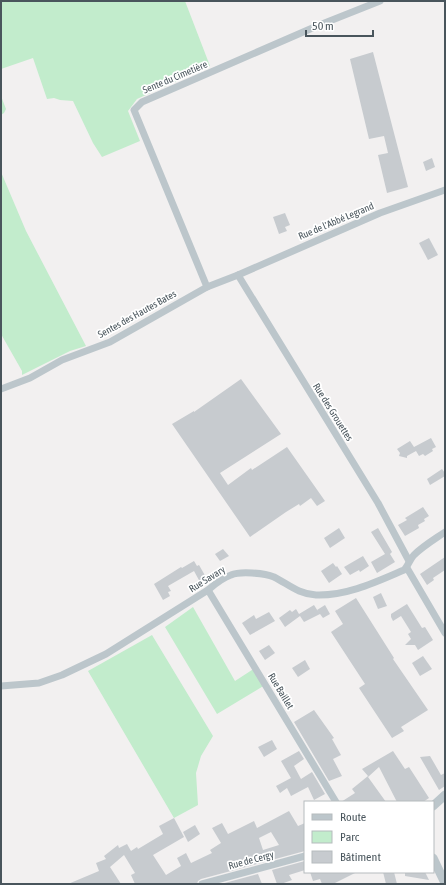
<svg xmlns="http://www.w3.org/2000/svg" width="446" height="885" font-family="'Asap Condensed',sans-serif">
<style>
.green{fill:#c2eccc}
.building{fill:#c7cbcf;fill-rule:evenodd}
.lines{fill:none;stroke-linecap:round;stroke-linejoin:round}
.minor{stroke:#bcc6cb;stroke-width:7}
.tertiary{stroke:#bcc6cb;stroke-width:9}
.labels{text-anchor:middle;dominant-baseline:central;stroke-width:3.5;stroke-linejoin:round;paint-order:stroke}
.street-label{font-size:10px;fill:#49555c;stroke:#fff}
</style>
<rect width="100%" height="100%" fill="#f2f0f0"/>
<g class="green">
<polygon points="1,1 185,1 210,66 137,99 128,111 140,141 102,157 93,143 73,101 60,100 54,98 47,99 33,58 1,69"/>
<polygon points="1,96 6,109 4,113 1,115"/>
<polygon points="1,172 26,231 86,346 70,351 22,375 22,371 1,334"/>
<polygon points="193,607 235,681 255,668 265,685 217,714 165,627"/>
<polygon points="152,635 213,736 201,756 196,773 198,805 174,818 88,671"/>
</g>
<g class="building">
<polygon points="373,52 408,187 387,193 378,155 388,153 384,136 369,139 350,59"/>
<polygon points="432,158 435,167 426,171 423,162"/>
<polygon points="285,213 290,225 285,227 287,231 279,234 273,217"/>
<polygon points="429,238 438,255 428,260 419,243"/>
<polygon points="241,379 281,434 220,473 228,485 251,468 252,470 287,447 325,501 317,506 311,498 300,506 299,504 286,512 250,537 172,424 194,411 194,412"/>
<polygon points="431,438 436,447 432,449 433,451 425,456 423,454 419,456 416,451 407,456 407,458 399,456 400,453 397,449 410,441 414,447"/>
<polygon points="442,469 445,473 445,476 430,485 427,479"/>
<polygon points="423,507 429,516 424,519 425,521 418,525 419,528 405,536 398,525 407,520 405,518"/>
<polygon points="339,528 345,538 330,548 324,538"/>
<polygon points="378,528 392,552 390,554 395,562 377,573 371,562 385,554 371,532"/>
<polygon points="223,549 229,556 220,561 215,554"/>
<polygon points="363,556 369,566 360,572 359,570 350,575 344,567"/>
<polygon points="445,557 445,570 433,578 434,580 427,585 420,574"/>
<polygon points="194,561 197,566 199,565 207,579 200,582 194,571 168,586 171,591 168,592 170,596 163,600 154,584 181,567 182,568"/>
<polygon points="333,563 336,567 337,566 342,574 329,583 321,571"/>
<polygon points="381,593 387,606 378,609 373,597"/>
<polygon points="356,598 394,658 393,659 428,710 401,727 404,731 392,738 359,688 365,684 331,632 343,624 335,611"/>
<polygon points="407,604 422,628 425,627 433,640 418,650 415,645 405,645 411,639 408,634 411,632 401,616 393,621 391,617 391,614"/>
<polygon points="314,605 319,613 317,610 325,605 330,614 323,618 320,614 304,622 300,616 285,627 279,618 290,610 292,612 296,609 299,614"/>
<polygon points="269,612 275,621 250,635 242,623 254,615 256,619"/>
<polygon points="269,645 275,653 265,660 259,651"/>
<polygon points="423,656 432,669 420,676 412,663"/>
<polygon points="305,660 310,669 298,677 292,668"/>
<polygon points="314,710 334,738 332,739 341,755 333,759 342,776 329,781 294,722"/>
<polygon points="272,740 277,749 264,757 258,747"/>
<polygon points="299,751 304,759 294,766 301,779 312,772 325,794 314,800 308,787 291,796 287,788 280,793 276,786 291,778 281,761"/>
<polygon points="393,751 405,769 409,767 429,798 423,802 397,802 379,767 368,777 386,802 341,802 355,793 352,789 368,776 362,769"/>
<polygon points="430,756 441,775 445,773 445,786 439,790 420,757"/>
<path d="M289,811L298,826L305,823V851L201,879L198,881L197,884H135L131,875L135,873L124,855L110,867L121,884H68L99,871L96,863L106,859L104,856L118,845L119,848L127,844L131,851L137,847L138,849L163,834L159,826L174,818L184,837L153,855L166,875L181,866L177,858L186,853L191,863L212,853L210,850L221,843L212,828L222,823L228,834L254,821L257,828ZM271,832L279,845L263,850L259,838Z"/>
<polygon points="195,825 200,834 188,842 183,832"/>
<polygon points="305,861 305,870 289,875 292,880 281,884 277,884 272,870"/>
<polygon points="310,872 357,872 333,884 322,884 320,879 313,881"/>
<polygon points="383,872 394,872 397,884 386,884"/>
<polygon points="405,872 425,872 429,880 405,876"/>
<polygon points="258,874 262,884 221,884"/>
</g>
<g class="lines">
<g class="minor">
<polyline points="238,275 378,503 409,561"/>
<polyline points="207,287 134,110 142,102 317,26 380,1"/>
<polyline points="1,389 30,378 62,360 110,342 207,287 238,275 380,213 445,190"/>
<polyline points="407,568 445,633"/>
<polyline points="208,590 336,802"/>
<path d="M1,686L39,683L62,675L106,654L208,590C215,584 222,578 231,575C240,571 264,573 274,577C288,584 298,594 316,595C347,596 376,582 404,570C408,566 410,559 414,555C423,546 435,539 445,532"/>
<polyline points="202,884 305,856"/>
</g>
<g class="tertiary">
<polyline points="433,806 445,795"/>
<polyline points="433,858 445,883"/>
</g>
</g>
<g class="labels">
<g class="street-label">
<text transform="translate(175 77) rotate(-23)">Sente du Cimetière</text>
<text transform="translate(336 221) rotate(-23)">Rue de l'Abbé Legrand</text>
<text transform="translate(137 314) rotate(-29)">Sentes des Hautes Bates</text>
<text transform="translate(333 412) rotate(58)">Rue des Grouettes</text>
<text transform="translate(207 579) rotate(-32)">Rue Savary</text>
<text transform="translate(281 691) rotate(59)">Rue Baillet</text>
<text transform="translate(251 860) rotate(-15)">Rue de Cergy</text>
</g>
</g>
<rect width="446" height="885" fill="none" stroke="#49555c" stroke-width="4"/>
<rect x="304" y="801" width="130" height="72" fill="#ffffff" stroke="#b6bbbe"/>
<rect x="312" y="814" width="20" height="6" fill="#bcc6cb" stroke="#b6bbbe"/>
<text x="340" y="821" font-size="12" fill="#49555c">Route</text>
<rect x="312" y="831" width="20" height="12" fill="#c2eccc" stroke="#b6bbbe"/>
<text x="340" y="841" font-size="12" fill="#49555c">Parc</text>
<rect x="312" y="851" width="20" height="12" fill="#c7cbcf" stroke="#b6bbbe"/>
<text x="340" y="861" font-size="12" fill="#49555c">Bâtiment</text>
<path d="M306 30v6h67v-6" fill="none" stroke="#49555c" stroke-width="2"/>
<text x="312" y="30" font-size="12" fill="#49555c" stroke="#ffffff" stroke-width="3" paint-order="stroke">50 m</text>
</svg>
